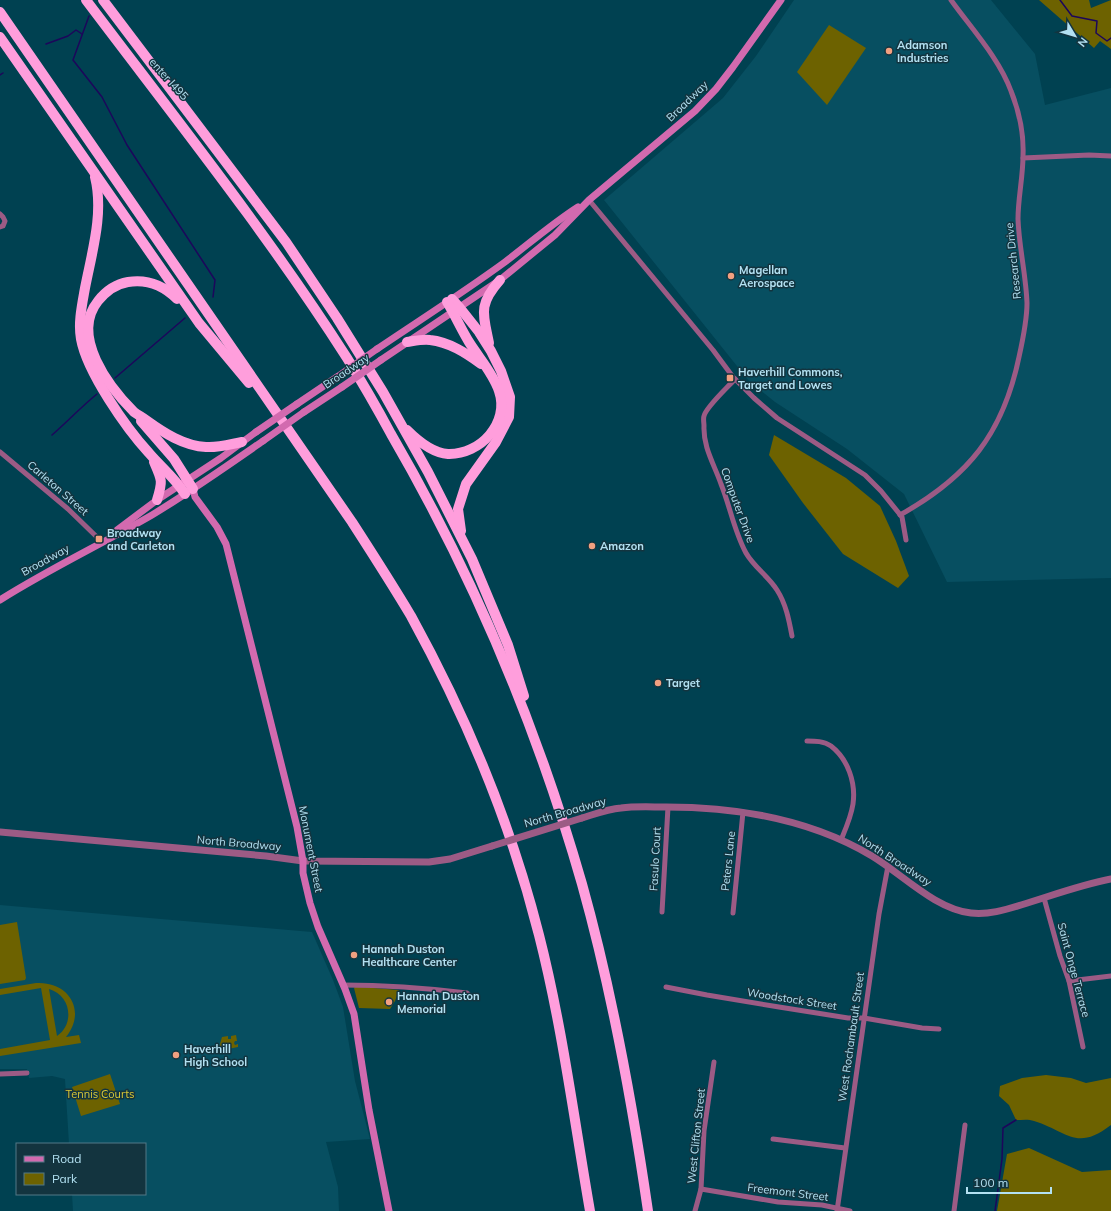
<svg xmlns="http://www.w3.org/2000/svg" width="1111" height="1211" font-family="Mulish,sans-serif">
<style>
.built{fill:#074f61}
.green{fill:#6d6200;fill-rule:evenodd}
.lines{fill:none;stroke-linecap:round;stroke-linejoin:round}
.stream{stroke:#1c065b;stroke-width:1.5}
.minor{stroke:#9c5b85;stroke-width:5}
.tertiary{stroke:#9c5b85;stroke-width:7}
.secondary{stroke:#d26aaf;stroke-width:7}
.motorway{stroke:#ff9edc;stroke-width:10}
.tertiary-bridge{stroke:#9c5b85;stroke-width:7}
.secondary-bridge{stroke:#d26aaf;stroke-width:7}
.poi-dot{fill:#f2a080;stroke:#13343f;stroke-width:1.5}
.labels{text-anchor:middle;dominant-baseline:central;stroke-width:3;stroke-linejoin:round;paint-order:stroke}
.poi-label{font-size:11px;font-weight:bold;fill:#b3e1f2;stroke:#13343f;text-anchor:start}
.street-label{font-size:11px;fill:#b3e1f2;stroke:#13343f}
.park-label{font-size:11px;fill:#dbc936;stroke:#13343f}
</style>
<rect width="100%" height="100%" fill="#004151"/>
<g class="built">
<polygon points="794,0 991,0 1035,54 1045,105 1111,88 1111,578 947,582 904,494 847,449 775,402 749,381 604,200 723,98 756,56"/>
<polygon points="0,905 312,932 333,980 343,1007 355,1081 370,1139 326,1142 338,1187 339,1211 73,1211 72,1194 145,1194 145,1144 69,1144 65,1079 52,1076 29,1078 27,1069 0,1069"/>
</g>
<g class="green">
<polygon points="1039,0 1089,0 1091,8 1111,0 1111,49 1100,41 1094,48"/>
<polygon points="829,25 866,48 827,105 797,72"/>
<polygon points="774,435 846,478 880,506 896,541 909,576 898,588 843,554 803,503 769,455"/>
<polygon points="17,922 26,978 25,980 0,984 0,925"/>
<path d="M36,983C69,981 87,1011 66,1037L79,1035L81,1043L0,1056V1049L50,1040L41,988L0,995V989ZM49,989C71,995 75,1024 57,1036Z"/>
<polygon points="355,987 360,987 399,990 395,1001 390,1009 359,1008 354,988"/>
<polygon points="236,1035 237,1041 235,1041 234,1043 235,1045 238,1044 238,1047 218,1051 222,1037 228,1036 228,1039 231,1039 231,1036"/>
<polygon points="110,1074 120,1104 81,1116 72,1087"/>
<path d="M1046,1075L1071,1078L1086,1083L1111,1078V1125C1076,1152 1067,1131 1034,1121C1029,1119 1022,1120 1016,1120L1009,1105L999,1096L1000,1086L1022,1078Z"/>
<polygon points="1029,1148 1082,1172 1111,1170 1111,1211 997,1211 1007,1154"/>
</g>
<g class="lines">
<g class="stream">
<polyline points="1060,0 1072,16 1097,21 1096,33 1107,41 1111,38"/>
<polyline points="89,16 73,60 102,97 127,145 215,280 213,297"/>
<polyline points="46,44 68,36 76,30 82,34"/>
<polyline points="0,75 3,73"/>
<polyline points="115,378 185,318"/>
<path d="M52,435C68,421 81,407 97,394"/>
<polyline points="995,1211 1002,1159 1003,1128 1016,1120"/>
</g>
<g class="minor">
<polyline points="1023,158 1089,155 1111,156"/>
<polyline points="589,200 713,350 733,377 754,398 777,418 865,475 881,491 902,517 906,540"/>
<polyline points="0,214 3,217 5,221 3,226 0,227"/>
<path d="M735,379C728,387 706,407 704,416C703,419 704,423 704,426C703,447 714,464 721,484C730,506 734,531 746,553C754,567 768,576 777,590C786,604 789,620 792,636"/>
<polyline points="0,452 68,509 102,542"/>
<path d="M900,515C968,477 1003,434 1019,357C1023,339 1027,321 1027,303C1026,275 1019,247 1018,219C1018,198 1023,177 1023,156C1024,134 1019,111 1011,91C999,58 971,28 951,0"/>
<path d="M807,741C815,741 824,741 831,746C848,759 856,783 853,804C851,817 846,828 841,840"/>
<polyline points="1044,898 1060,956 1069,981 1083,1047"/>
<polyline points="662,912 668,807"/>
<polyline points="733,913 743,812"/>
<polyline points="1069,981 1111,976"/>
<path d="M343,985C385,985 426,988 467,993L470,996"/>
<polyline points="666,987 707,995 779,1007 848,1018 864,1018 922,1028 939,1029"/>
<polyline points="0,1074 27,1073"/>
<polyline points="773,1139 845,1148"/>
<polyline points="701,1189 778,1202 822,1205 850,1211"/>
<polyline points="695,1211 701,1189 704,1131 714,1062"/>
<polyline points="837,1211 879,914 888,866"/>
<polyline points="954,1211 965,1125"/>
</g>
<g class="tertiary">
<path d="M582,818C595,814 608,809 621,808C635,806 651,807 666,807C737,807 810,819 872,856C902,874 935,909 971,913C988,915 1005,910 1021,905C1051,896 1080,885 1111,879"/>
<polyline points="0,832 266,856 303,861 429,862 450,859 492,846"/>
</g>
<g class="secondary">
<path d="M377,349C420,320 464,292 505,262C530,243 553,223 578,207"/>
<polyline points="381,360 500,280 555,235 589,200 695,111 716,89 733,67 781,0"/>
<polyline points="297,404 337,377"/>
<polyline points="304,412 342,387"/>
<polyline points="193,489 195,497 217,527 226,544 297,827 303,861 303,873 310,903 318,927 345,989 354,1014 369,1110 389,1211"/>
<polyline points="117,530 157,500 221,458 256,432"/>
<path d="M0,600C49,569 102,544 152,515C190,492 227,466 263,441"/>
</g>
<g class="motorway">
<path d="M86,0C175,118 267,233 347,358C362,382 377,408 391,434C473,575 537,727 582,884C612,991 632,1101 648,1211"/>
<polyline points="103,0 286,242 337,318 383,392 428,472 472,559 508,645 524,696"/>
<path d="M0,12L352,522C372,553 392,584 411,616C466,716 511,824 539,935C562,1025 574,1119 590,1211"/>
<polyline points="0,37 199,323 249,383"/>
<path d="M95,177C104,213 92,252 85,288C82,305 78,323 81,339C87,372 126,428 149,453C161,467 175,478 185,494"/>
<path d="M177,299C164,286 147,279 128,282C116,284 106,291 98,301C70,336 109,387 134,412C138,415 142,417 146,420C164,433 184,446 206,447C218,448 231,444 242,442"/>
<polyline points="452,299 460,308 479,332 491,351 501,371 510,397 509,417 496,442 466,484 458,509 461,531"/>
<path d="M407,342C414,341 423,339 430,340C449,342 466,353 481,364"/>
<path d="M489,343C483,313 478,305 500,280"/>
<polyline points="141,421 174,459 193,489"/>
<path d="M407,430C418,441 432,453 448,454C480,455 510,423 499,391C493,373 479,358 469,342C461,329 455,315 447,302"/>
<path d="M154,462C162,480 163,481 157,500"/>
</g>
<polyline class="tertiary-bridge" points="492,846 582,818"/>
<g class="secondary-bridge">
<polyline points="337,377 377,349"/>
<polyline points="342,387 381,360"/>
<polyline points="256,432 297,404"/>
<polyline points="263,441 304,412"/>
</g>
</g>
<g class="poi-dot">
<circle cx="889" cy="51" r="4"/>
<circle cx="731" cy="276" r="4"/>
<rect x="726" y="374" width="8" height="8" rx="2"/>
<rect x="95" y="535" width="8" height="8" rx="2"/>
<circle cx="592" cy="546" r="4"/>
<circle cx="658" cy="683" r="4"/>
<circle cx="354" cy="955" r="4"/>
<circle cx="389" cy="1002" r="4"/>
<circle cx="176" cy="1055" r="4"/>
</g>
<g class="labels">
<g class="poi-label">
<text x="897" y="45">Adamson<tspan x="897" dy="13">Industries</tspan></text>
<text x="739" y="270">Magellan<tspan x="739" dy="13">Aerospace</tspan></text>
<text x="738" y="372">Haverhill Commons,<tspan x="738" dy="13">Target and Lowes</tspan></text>
<text x="107" y="533">Broadway<tspan x="107" dy="13">and Carleton</tspan></text>
<text x="600" y="546">Amazon</text>
<text x="666" y="683">Target</text>
<text x="362" y="949">Hannah Duston<tspan x="362" dy="13">Healthcare Center</tspan></text>
<text x="397" y="996">Hannah Duston<tspan x="397" dy="13">Memorial</tspan></text>
<text x="184" y="1049">Haverhill<tspan x="184" dy="13">High School</tspan></text>
</g>
<g class="street-label">
<text transform="translate(169 79) rotate(48)">enter I495</text>
<text transform="translate(687 101) rotate(-44)">Broadway</text>
<text transform="translate(1013 261) rotate(-96)">Research Drive</text>
<text transform="translate(346 371) rotate(-34)">Broadway</text>
<text transform="translate(58 488) rotate(41)">Carleton Street</text>
<text transform="translate(738 505) rotate(70)">Computer Drive</text>
<text transform="translate(45 560) rotate(-29)">Broadway</text>
<text transform="translate(565 812) rotate(-16)">North Broadway</text>
<text transform="translate(239 843) rotate(5)">North Broadway</text>
<text transform="translate(311 849) rotate(79)">Monument Street</text>
<text transform="translate(655 859) rotate(-87)">Fasulo Court</text>
<text transform="translate(895 860) rotate(33)">North Broadway</text>
<text transform="translate(728 861) rotate(-84)">Peters Lane</text>
<text transform="translate(1074 970) rotate(75)">Saint Onge Terrace</text>
<text transform="translate(792 999) rotate(9)">Woodstock Street</text>
<text transform="translate(851 1037) rotate(-82)">West Rochambault Street</text>
<text transform="translate(696 1136) rotate(-84)">West Clifton Street</text>
<text transform="translate(788 1192) rotate(7)">Freemont Street</text>
</g>
<g class="park-label">
<text x="100" y="1094">Tennis Courts</text>
</g>
</g>
<rect x="16" y="1143" width="130" height="52" fill="#13343f" stroke="#537987"/>
<rect x="24" y="1156" width="20" height="6" fill="#d26aaf" stroke="#537987"/>
<text x="52" y="1163" font-size="12" fill="#b3e1f2">Road</text>
<rect x="24" y="1173" width="20" height="12" fill="#6d6200" stroke="#537987"/>
<text x="52" y="1183" font-size="12" fill="#b3e1f2">Park</text>
<g transform="translate(1075 36) rotate(128)" stroke="#13343f" stroke-width="3" paint-order="stroke">
<path d="M0-3L7 15L0 10L-7 15Z" fill="#b3e1f2"/>
<text y="-6" font-size="11" font-weight="bold" text-anchor="middle" fill="#b3e1f2">N</text>
</g>
<path d="M967 1187v6h84v-6" fill="none" stroke="#b3e1f2" stroke-width="2"/>
<text x="973" y="1187" font-size="12" fill="#b3e1f2" stroke="#13343f" stroke-width="3" paint-order="stroke">100 m</text>
</svg>
